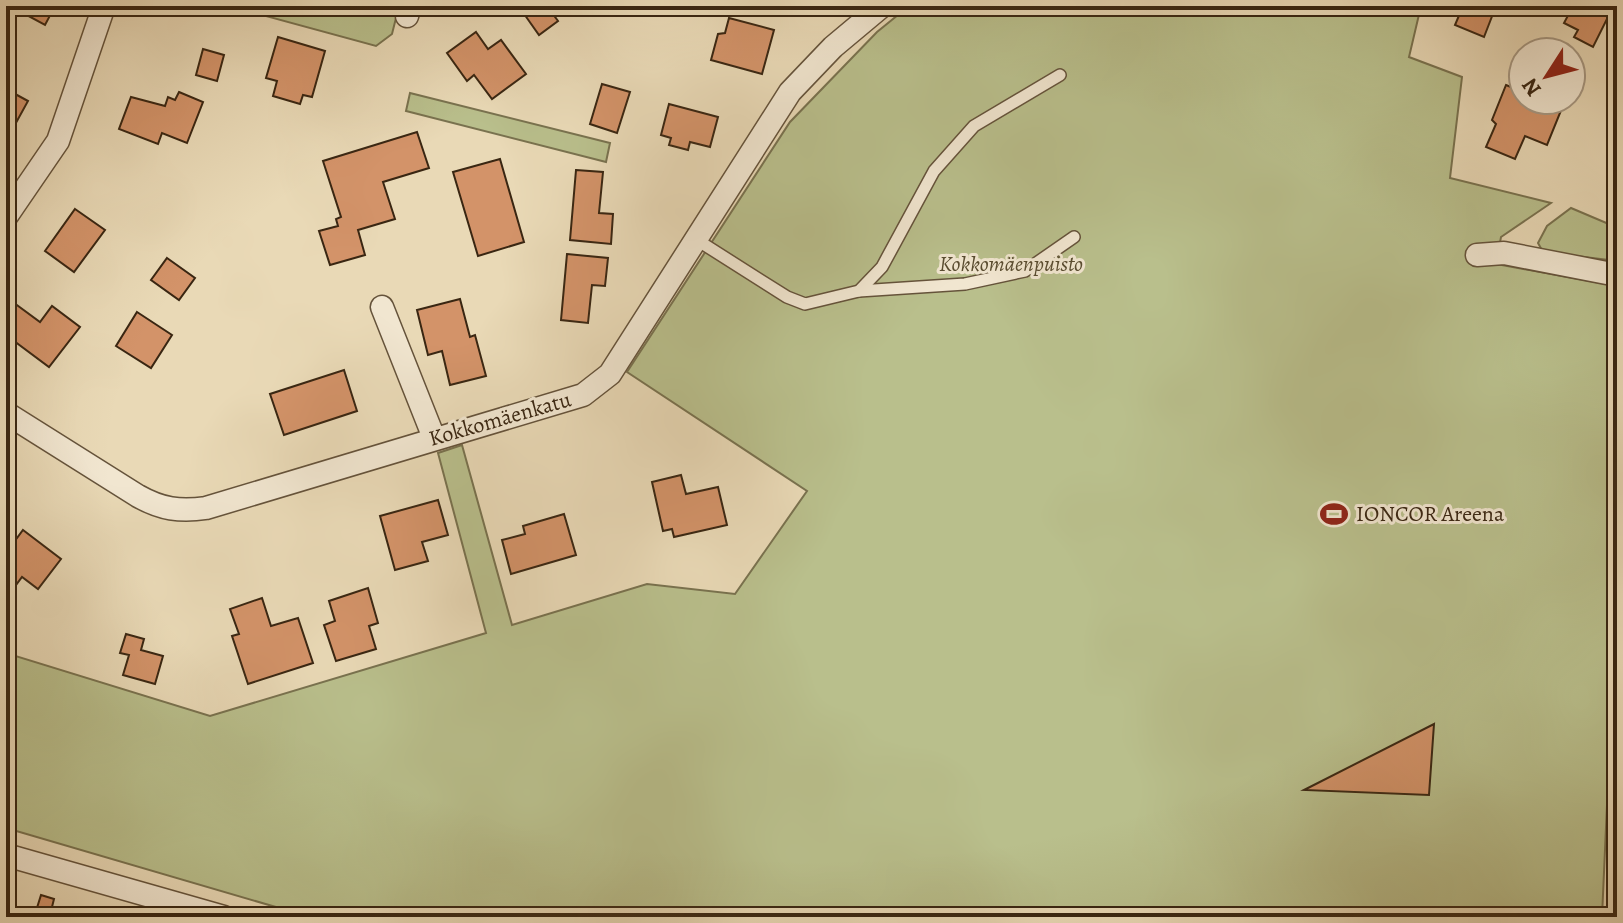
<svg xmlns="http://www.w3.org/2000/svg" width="1623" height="923" font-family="Alegreya,serif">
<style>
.green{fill:#b9bf8c;stroke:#79724f;stroke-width:2}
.building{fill:#d39369;stroke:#392612;stroke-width:2}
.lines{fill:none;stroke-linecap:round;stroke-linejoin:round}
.lane-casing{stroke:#65533b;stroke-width:14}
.street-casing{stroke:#65533b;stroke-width:25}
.lane{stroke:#f1e6d0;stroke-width:11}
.street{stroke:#f1e6d0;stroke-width:22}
.labels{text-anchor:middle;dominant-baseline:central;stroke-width:6;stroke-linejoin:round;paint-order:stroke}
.park-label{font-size:22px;font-style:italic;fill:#594c30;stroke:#f1e6d0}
.street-label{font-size:22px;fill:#392612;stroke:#f1e6d0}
.poi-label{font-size:22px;fill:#392612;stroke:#f1e6d0;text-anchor:start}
</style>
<rect width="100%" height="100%" fill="#e9d9b6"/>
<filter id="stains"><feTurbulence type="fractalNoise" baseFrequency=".0025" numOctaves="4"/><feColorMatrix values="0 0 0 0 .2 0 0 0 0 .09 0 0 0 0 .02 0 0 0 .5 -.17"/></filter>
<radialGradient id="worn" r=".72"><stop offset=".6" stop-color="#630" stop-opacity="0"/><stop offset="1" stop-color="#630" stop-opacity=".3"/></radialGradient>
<g class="green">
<polygon points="229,6 399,6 392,34 376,46"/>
<polygon points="909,6 1421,6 1409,57 1462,77 1450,178 1551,203 1501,237 1496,264 1617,286 1617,581 1602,917 310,917 6,828 6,653 210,716 486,633 438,453 462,445 512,625 647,584 735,594 807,491 627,372 790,122 877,32"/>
<polygon points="410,93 610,143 606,162 406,111"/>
<polygon points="1617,110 1617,261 1543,252 1538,243 1547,226 1571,208 1611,225"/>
</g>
<g class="building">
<polygon points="10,6 55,6 45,25"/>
<polygon points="510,6 547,6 558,21 539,35 522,11 516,15"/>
<polygon points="745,6 763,6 761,14 744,10"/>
<polygon points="1463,6 1496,6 1484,37 1455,25"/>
<polygon points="1573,6 1612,9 1593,47 1574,37 1578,30 1564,23"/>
<polygon points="729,18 774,30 762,74 711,60 718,34 725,33"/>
<polygon points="476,32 488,49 501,40 526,74 492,99 474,75 467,81 447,53"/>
<polygon points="278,37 325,51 312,97 303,95 300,104 273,96 277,81 266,78"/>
<polygon points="1544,40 1566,52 1537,52"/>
<polygon points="203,49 224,55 217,81 196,75"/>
<polygon points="602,84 630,92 617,133 590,124"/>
<polygon points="1506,85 1523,92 1523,100 1543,100 1562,108 1547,145 1525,136 1515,159 1486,147 1496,124 1492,120"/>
<polygon points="6,89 28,101 6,141"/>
<polygon points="179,92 203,102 187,143 162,133 158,144 119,129 131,97 165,106 168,97 175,100"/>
<polygon points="669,104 718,117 710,147 690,142 688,150 669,145 671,138 661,135"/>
<polygon points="417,132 429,168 383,182 395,219 358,230 365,255 330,265 319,231 338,226 336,219 341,217 323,161"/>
<polygon points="500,159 524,242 478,256 453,172"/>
<polygon points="576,170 603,172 599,213 613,214 611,244 570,240"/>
<polygon points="75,209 105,230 74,272 45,251"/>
<polygon points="567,254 608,258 605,286 592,285 588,323 561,320"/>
<polygon points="167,258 195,278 179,300 151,280"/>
<polygon points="6,297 40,322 52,306 80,327 49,367 6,335"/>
<polygon points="460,299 470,337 475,335 486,376 450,385 442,351 428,355 417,310"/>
<polygon points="137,312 172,335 151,368 116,346"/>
<polygon points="344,370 357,411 284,435 270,394"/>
<polygon points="681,475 686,494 718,487 727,525 674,537 672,529 663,531 652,482"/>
<polygon points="438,500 448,535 422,542 428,561 395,570 380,516"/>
<polygon points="564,514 576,555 511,574 502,540 525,534 523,526"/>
<polygon points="23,530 61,559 38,589 22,577 13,589 6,584 6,544 11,546"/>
<polygon points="368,588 378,623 369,626 376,649 336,661 324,625 335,621 329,601"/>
<polygon points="262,598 271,626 298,618 313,663 248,684 232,636 239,634 230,609"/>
<polygon points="126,634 144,639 141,650 163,656 155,684 123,675 129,655 120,653"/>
<polygon points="1434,724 1429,795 1304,790"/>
<polygon points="41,895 54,899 50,915 36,911"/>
</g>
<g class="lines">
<g class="lane-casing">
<g id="lane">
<polyline points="697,240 787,297 805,304 859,291 882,267 934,171 974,126 1060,75"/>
<polyline points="859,291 965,284 1025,271 1074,237"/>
</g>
</g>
<g class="street-casing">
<g id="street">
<polyline points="407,16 410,6"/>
<polyline points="6,217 58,141 104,6"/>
<polyline points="1477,255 1504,253 1617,275"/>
<polyline points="382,307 434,438"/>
<path d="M6,413L138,496C161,509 180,512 206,508L583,395L610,374L790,92L833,47L882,6"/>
<polyline points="6,855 224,917"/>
</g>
</g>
<use href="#lane" class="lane"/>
<use href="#street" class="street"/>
</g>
<defs>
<g id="stadium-bare" transform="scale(2.16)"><path d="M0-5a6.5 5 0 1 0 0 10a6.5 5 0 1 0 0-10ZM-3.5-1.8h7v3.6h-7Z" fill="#8f2418" stroke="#f1e6d0" stroke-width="2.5" paint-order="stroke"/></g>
</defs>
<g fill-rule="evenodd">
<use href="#stadium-bare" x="1334" y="514"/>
</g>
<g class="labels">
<g class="park-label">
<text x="1011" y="264">Kokkomäenpuisto</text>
</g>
<g class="street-label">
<text transform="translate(500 419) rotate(-16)">Kokkomäenkatu</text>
</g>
<g class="poi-label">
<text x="1356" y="514">IONCOR Areena</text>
</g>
</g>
<rect width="1623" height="923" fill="none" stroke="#e9d9b6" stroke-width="32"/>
<rect x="8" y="8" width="1607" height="907" fill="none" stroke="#392612" stroke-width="4"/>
<rect x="16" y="16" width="1591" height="891" fill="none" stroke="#392612" stroke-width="2"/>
<g transform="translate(1547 76) rotate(234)"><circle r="38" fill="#f1e6d0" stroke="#a79984" stroke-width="2"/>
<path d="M0-6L14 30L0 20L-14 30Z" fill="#8f2418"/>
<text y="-12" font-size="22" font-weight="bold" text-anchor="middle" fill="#392612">N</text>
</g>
<rect width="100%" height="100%" filter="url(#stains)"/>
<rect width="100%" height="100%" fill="url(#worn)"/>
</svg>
